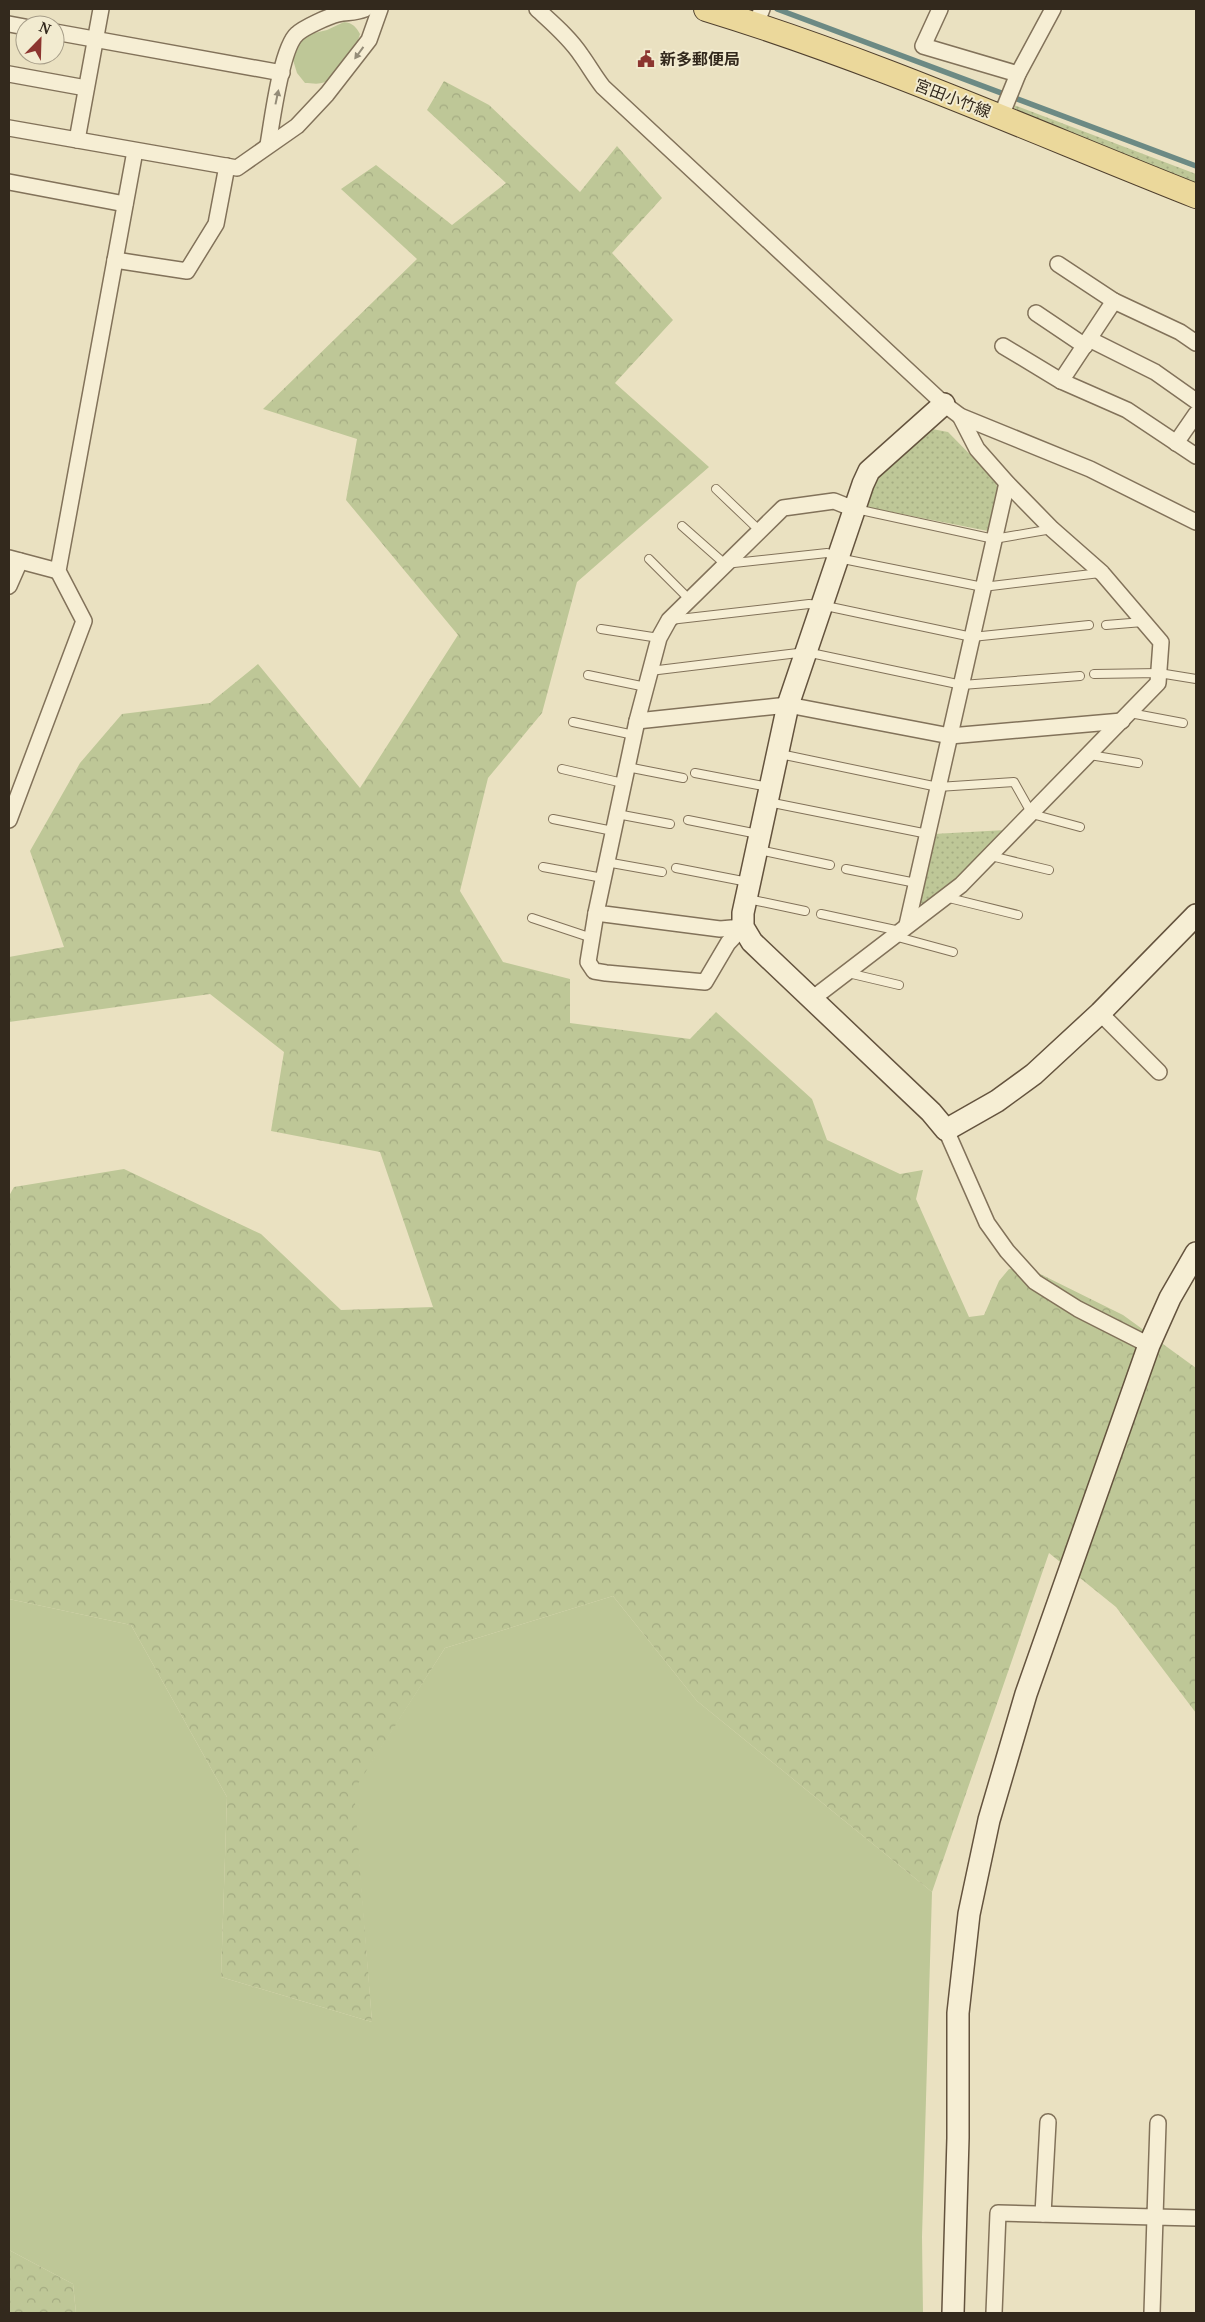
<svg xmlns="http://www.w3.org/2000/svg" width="1205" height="2322" font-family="'Noto Serif','Noto Sans JP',serif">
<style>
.grass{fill:#bec797}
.forest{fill:url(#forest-crowns)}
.park{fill:url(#park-dots)}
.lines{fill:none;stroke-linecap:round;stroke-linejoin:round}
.stream{stroke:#6c8a84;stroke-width:5.5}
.lane-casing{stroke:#82725a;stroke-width:10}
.street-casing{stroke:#82725a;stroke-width:18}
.secondary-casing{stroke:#64533e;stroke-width:24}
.primary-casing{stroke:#50402e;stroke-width:26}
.lane{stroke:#f6eed4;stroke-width:8}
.street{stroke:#f6eed4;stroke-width:15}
.secondary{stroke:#f6eed4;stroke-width:21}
.primary{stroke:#ebd89b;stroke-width:24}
.oneway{fill:#948c78}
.labels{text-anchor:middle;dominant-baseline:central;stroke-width:4;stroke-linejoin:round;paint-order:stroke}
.poi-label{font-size:16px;font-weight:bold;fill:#33291d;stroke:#f2ebd0;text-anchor:start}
.street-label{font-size:16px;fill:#33291d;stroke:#f2ebd0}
</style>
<defs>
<pattern id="forest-crowns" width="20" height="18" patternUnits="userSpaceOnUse" patternTransform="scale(1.25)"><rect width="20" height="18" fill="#bec797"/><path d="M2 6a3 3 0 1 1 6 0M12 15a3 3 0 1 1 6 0" fill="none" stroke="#a4ab82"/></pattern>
<pattern id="park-dots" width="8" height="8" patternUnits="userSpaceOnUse" patternTransform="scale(1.25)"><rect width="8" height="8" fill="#bec797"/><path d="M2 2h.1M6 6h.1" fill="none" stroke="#a4ab82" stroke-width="1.8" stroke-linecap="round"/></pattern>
</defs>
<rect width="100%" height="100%" fill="#eae1c1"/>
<g class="grass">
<path d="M344,22C353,23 356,27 360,34C356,49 339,76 325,82C318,85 311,83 305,83L297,73L293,60L300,42L306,35L327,30Z"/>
<polygon points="613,1596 697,1701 932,1892 922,2237 923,2313 76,2313 73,2284 9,2250 9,1599 131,1625 227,1797 221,1977 372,2022 353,1790 445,1648"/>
</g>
<g class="forest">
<polygon points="444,81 489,105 580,192 617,146 662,198 612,253 673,320 615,383 709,467 577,582 542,713 488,778 460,891 503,962 570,979 570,1023 690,1039 716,1012 812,1099 827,1140 900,1174 923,1170 916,1199 969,1317 984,1315 999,1281 1009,1269 1026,1267 1123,1315 1196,1368 1196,1713 1116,1607 1049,1553 932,1892 697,1701 613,1596 445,1648 354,1790 372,2022 221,1977 227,1797 131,1625 9,1599 9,1196 14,1187 124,1169 261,1234 341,1310 433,1307 380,1152 271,1131 284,1052 210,994 9,1022 9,957 64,947 30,851 80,763 122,714 210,703 258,664 360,788 458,635 346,500 357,439 263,409 417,259 341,189 376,165 452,225 506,183 427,110"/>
<polygon points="9,2250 73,2284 76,2313 9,2313"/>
</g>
<g class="park">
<polygon points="1014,105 1196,174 1196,193 1016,118"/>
<polygon points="932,429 948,432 994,479 999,491 988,531 866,507 875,480"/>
<polygon points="1006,830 957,882 927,905 917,902 933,834"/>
</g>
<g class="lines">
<polyline class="stream" points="777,9 1196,166"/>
<g class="lane-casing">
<g id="lane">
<polyline points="716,489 760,531"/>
<polyline points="856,509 994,539 1052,529"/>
<polyline points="682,526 725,564 827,553 838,558 983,587 1100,573"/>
<polyline points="649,559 690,600"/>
<polyline points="670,620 809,604 821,605 972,637 1089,625"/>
<polyline points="1106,625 1143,622"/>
<polyline points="601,629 659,638"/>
<polyline points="650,671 806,652 962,685 1080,676"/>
<polyline points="1094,674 1159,673 1196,679"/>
<polyline points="588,675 646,687"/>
<polyline points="1130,713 1183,723"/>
<polyline points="573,722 634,735"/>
<polyline points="780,754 938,787 1014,782 1032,814 1080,827"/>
<polyline points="1090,755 1138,763"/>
<polyline points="627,767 683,778"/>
<polyline points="562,769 623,783"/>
<polyline points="695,773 769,787"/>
<polyline points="768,802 928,834"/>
<polyline points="617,814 670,824"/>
<polyline points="553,819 613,831"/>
<polyline points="688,820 758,834"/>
<polyline points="759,850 830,865"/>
<polyline points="991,856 1049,870"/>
<polyline points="606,862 662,872"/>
<polyline points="543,867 603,878"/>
<polyline points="676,868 748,882"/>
<polyline points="846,869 916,883"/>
<polyline points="945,897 1018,915"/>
<polyline points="748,899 805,911"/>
<polyline points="821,914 900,931"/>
<polyline points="532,918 592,938"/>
<polyline points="894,936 953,952"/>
<polyline points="848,973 899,985"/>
</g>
</g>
<g class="street-casing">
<g id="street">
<path d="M537,9C552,23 569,37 581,55C589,66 595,77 603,87L944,404L960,416L1090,469L1196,522"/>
<polyline points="940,9 923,46 1018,74"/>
<polyline points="9,24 25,27"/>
<polyline points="756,24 762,9"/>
<polyline points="55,32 282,73"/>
<polyline points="9,74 86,88"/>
<polyline points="1001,116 1018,74 1053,9"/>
<polyline points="9,128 237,168 297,126 327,94 369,40 380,9"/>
<polyline points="77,140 101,9"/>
<path d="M268,145C272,122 281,48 297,34C303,28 329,16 338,14C348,12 355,13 365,9"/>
<polyline points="9,182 125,204"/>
<polyline points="115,260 187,271 216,224 227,166"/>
<polyline points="1058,264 1114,301"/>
<polyline points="1036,313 1085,346"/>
<polyline points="1089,339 1155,372 1196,401"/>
<polyline points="1196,343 1180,332 1114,301 1061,381 1127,410 1196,456"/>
<polyline points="1003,346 1061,381"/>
<polyline points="1176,443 1196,414"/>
<polyline points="9,558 58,571"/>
<polyline points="9,586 20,561"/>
<polyline points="637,721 788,705 950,736 1122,721"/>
<polyline points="9,820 84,621 58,571 135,151"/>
<polyline points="596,913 588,962 594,971 606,973 705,982 728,943 743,927"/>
<polyline points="907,925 1007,483"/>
<polyline points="743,927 720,929 596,913 637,721 659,638 669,620 783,508 834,501 854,509"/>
<polyline points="812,999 961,885 1158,683 1161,642 1102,573 1052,529 1007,483 977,449 960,416"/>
<polyline points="1100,1013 1159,1072"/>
<polyline points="946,1130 987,1223 1007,1251 1035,1282 1078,1309 1149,1345"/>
<polyline points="1043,2214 1048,2122"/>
<polyline points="994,2313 998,2213 1155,2217 1158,2123"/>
<polyline points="1152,2313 1155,2217 1196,2218"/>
</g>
</g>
<g class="secondary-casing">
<g id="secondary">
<polyline points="944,404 869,471 863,484 788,705 743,913 743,927 752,942 931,1112 946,1130 997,1101 1034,1074 1100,1013 1196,915"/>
<polyline points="953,2313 958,2138 958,2013 969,1914 989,1820 1026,1694 1149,1345 1170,1298 1196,1253"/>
</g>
</g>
<g class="primary-casing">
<path id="primary" d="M706,9C873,60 1034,132 1196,196"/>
</g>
<use href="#lane" class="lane"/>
<use href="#street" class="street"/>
<use href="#secondary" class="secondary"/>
<use href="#primary" class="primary"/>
</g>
<defs><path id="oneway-solid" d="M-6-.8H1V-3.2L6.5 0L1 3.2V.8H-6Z" transform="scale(1.25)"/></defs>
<g class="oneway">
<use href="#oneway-solid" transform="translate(359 53) rotate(126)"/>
<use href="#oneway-solid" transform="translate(277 97) rotate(-78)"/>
</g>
<defs>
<g id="civic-bare" transform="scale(1.35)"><path d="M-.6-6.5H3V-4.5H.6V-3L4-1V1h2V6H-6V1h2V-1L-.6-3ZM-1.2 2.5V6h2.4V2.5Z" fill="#8c352f" stroke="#f2ebd0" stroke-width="2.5" paint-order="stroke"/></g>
</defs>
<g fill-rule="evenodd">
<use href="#civic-bare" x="646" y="59"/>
</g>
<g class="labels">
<g class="poi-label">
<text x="660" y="59">新多郵便局</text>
</g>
<g class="street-label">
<text transform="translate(953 98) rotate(21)">宮田小竹線</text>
</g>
</g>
<rect width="1205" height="2322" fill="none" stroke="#33291d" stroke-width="20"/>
<g transform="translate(40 40) rotate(23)"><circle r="24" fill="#f2ebd0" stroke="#a69d88"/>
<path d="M0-4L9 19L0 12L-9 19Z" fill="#8c352f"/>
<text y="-8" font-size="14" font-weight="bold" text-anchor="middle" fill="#33291d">N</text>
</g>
</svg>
